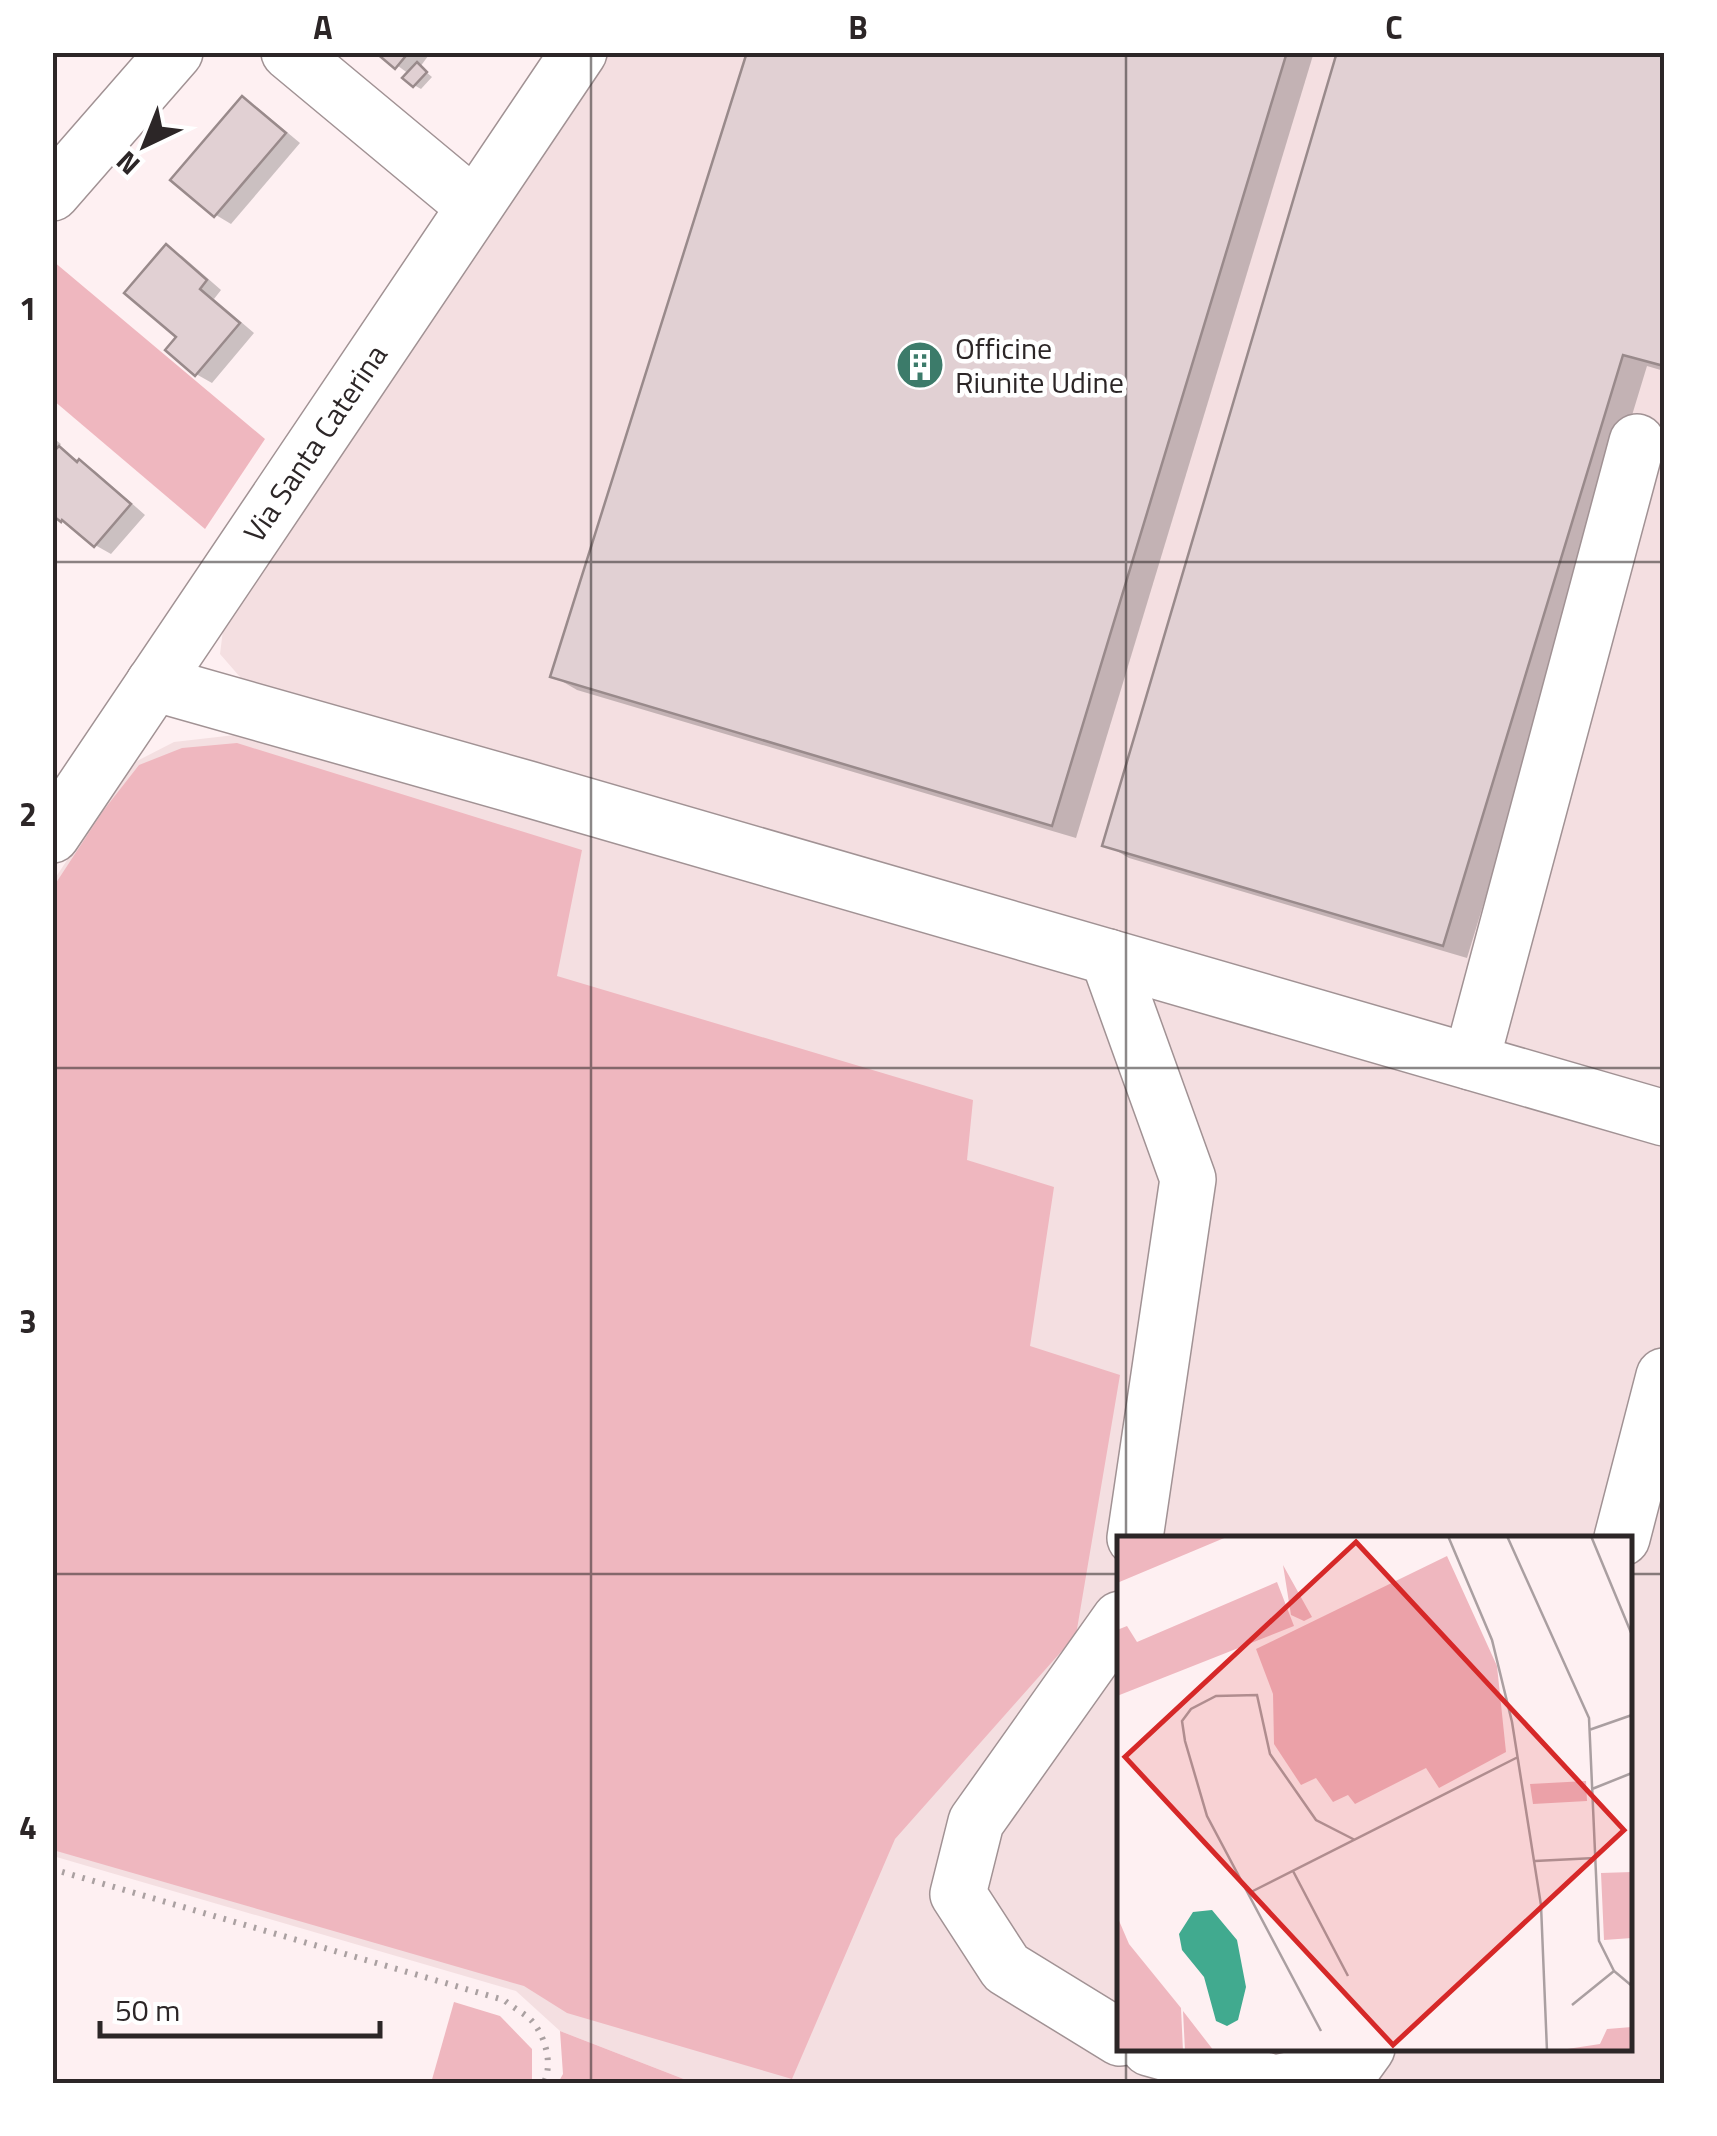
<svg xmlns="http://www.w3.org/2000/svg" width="1717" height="2136" font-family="'Titillium Web',sans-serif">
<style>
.built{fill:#f4dfe1;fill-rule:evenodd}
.green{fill:#efb7bf}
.shadow{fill:#0003}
.building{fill:#e1d0d3;stroke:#998a8b;stroke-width:2.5}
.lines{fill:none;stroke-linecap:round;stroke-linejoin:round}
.minor-casing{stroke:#a19294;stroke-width:58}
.path{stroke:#aaa0a1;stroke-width:6;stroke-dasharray:2.5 8;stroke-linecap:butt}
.minor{stroke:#fff;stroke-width:55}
.grid{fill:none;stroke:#2c2627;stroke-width:2.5;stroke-opacity:0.55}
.labels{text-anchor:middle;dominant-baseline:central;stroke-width:9;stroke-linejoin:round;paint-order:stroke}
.poi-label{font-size:30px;fill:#2c2627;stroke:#fff;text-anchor:start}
.street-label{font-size:30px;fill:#2c2627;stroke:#fff}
.inset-road{fill:none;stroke:#aa9fa1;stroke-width:2.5}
.view{fill:#d62828;fill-opacity:0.15;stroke:#d62828;stroke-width:5}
.inset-edge{fill:none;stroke:#2c2627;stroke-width:5}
.neatline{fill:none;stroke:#2c2627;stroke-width:4}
.grid-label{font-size:32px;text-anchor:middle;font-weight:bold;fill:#2c2627}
</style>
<rect width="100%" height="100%" fill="#fef0f2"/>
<path class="built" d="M608,53H1664V2083H694L560,2031L516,1991L53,1856L52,883L100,810L137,761L174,742L235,735L247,685L220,654L225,614ZM1120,1538H1630V2048H1120Z"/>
<g class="green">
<polygon points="53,261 265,439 205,529 53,400"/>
<polygon points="237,743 582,850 557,976 973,1100 967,1160 1054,1187 1030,1346 1120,1375 1076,1635 895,1839 792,2079 567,2013 524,1986 53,1850 52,889 103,811 139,765 182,748"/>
<polygon points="454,2002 500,2016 532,2049 532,2083 431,2083"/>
<polygon points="560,2031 694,2083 558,2083 563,2074"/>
</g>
<g class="shadow">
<polygon points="379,52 431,52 420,67 432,77 421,89 414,85 409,74"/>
<polygon points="750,52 1314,52 1076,838 577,690 553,676"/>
<polygon points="1340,52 1664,52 1664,371 1647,366 1467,958 1129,858 1105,844"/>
<polygon points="242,99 258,108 300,143 231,224 216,215 173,180"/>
<polygon points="166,248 182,256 221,290 214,299 254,333 212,383 196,374 180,337"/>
<polygon points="52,437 61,444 58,448 95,471 145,515 111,554 95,545 52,510"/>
</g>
<g class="building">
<polygon points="375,52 409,52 395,69"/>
<polygon points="747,52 1287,52 1052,826 550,677"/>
<polygon points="1337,52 1664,52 1664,366 1623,355 1443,946 1102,846"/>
<polygon points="417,62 427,72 413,87 402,78"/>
<polygon points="242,96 286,133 214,217 170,180"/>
<polygon points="166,244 207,280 200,289 240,323 195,376 165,350 176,337 124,293"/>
<polygon points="59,446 77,462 79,459 131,504 94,547 62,520 61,522 52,515 52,453"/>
</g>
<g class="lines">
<g class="minor-casing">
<g id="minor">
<polyline points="289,52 474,206"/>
<polyline points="52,193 175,52"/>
<polyline points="154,683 528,789 1664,1118"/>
<polyline points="52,835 579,52"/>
<polyline points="1108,957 1188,1179 1135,1538"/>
<polyline points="1471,1062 1637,442"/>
<polyline points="1622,1538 1664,1376"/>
<polyline points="1120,1619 976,1822 958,1894 1006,1968 1120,2038"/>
<polyline points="1149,2048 1275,2083 1354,2066 1367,2048"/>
</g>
</g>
<path class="path" d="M52,1869L504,2000C512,2007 524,2013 531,2020C545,2035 554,2065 543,2084"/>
<use href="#minor" class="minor"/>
</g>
<path class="grid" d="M591,52V2084M1126,52V1538M52,562H1664M52,1068H1664M52,1574H1120M1630,1574H1664M1126,2048V2084"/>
<defs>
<g id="building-disc" transform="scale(2.5)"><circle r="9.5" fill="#3c7b6a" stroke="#fff"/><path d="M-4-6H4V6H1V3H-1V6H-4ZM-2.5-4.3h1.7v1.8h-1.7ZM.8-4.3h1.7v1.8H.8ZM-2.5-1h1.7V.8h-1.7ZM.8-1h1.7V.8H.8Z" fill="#fff"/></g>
</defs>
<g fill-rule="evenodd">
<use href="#building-disc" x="920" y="365"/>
</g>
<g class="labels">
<g class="poi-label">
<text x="955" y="348">Officine<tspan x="955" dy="34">Riunite Udine</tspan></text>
</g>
<g class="street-label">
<text transform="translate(315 443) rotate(-56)">Via Santa Caterina</text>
</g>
</g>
<g transform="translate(1117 1536)">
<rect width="515" height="515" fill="#fef0f2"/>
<path d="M0,0H112L0,47ZM330,20L380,130L389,216L322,252L309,232L238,268L231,259L216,266L199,242L184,249L157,208L156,158L139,113ZM166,29L195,81L187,85L174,79ZM160,46L177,90L0,160V94L10,90L20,106ZM469,245L470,265L416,268L413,248ZM515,336V402L487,404L484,337ZM0,380L12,408L64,472L66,515H0ZM66,475L97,515H68ZM515,491V515H437L483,508L490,493Z" fill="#efb7bf"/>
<path d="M95,374L120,404L129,451L121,484L110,490L99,485L87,441L65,414L62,398L76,376Z" fill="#41aa8f"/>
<path class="inset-road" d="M331,0L375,104L395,186L424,369L430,515M390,0L472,182L482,405L497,435L515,450M474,0L515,99M472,194L515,179M475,253L515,237M418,325L478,322M176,335L231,440M132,357L401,221M455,469L497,435M204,495L90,280L68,205L65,185L74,173L99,160L140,159L153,218L199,284L238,304"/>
<path class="view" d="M239,6L507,294L276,509L8,221Z"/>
<rect width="515" height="515" class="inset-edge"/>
</g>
<rect width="1717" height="2136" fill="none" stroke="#ffffff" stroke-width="110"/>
<g transform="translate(145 145) rotate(223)" stroke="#ffffff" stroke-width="8" paint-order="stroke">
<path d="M0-8L18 38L0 25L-18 38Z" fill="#2c2627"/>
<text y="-15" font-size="28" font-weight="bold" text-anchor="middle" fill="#2c2627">N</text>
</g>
<path d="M100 2021v15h280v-15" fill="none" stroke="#2c2627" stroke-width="5"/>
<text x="115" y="2021" font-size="30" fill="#2c2627" stroke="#ffffff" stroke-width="8" paint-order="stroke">50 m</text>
<rect x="55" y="55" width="1607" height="2026" class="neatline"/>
<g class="grid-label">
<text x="323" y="39">A</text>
<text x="858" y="39">B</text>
<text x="1394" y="39">C</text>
<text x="28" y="320">1</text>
<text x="28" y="826">2</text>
<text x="28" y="1333">3</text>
<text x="28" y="1839">4</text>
</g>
</svg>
